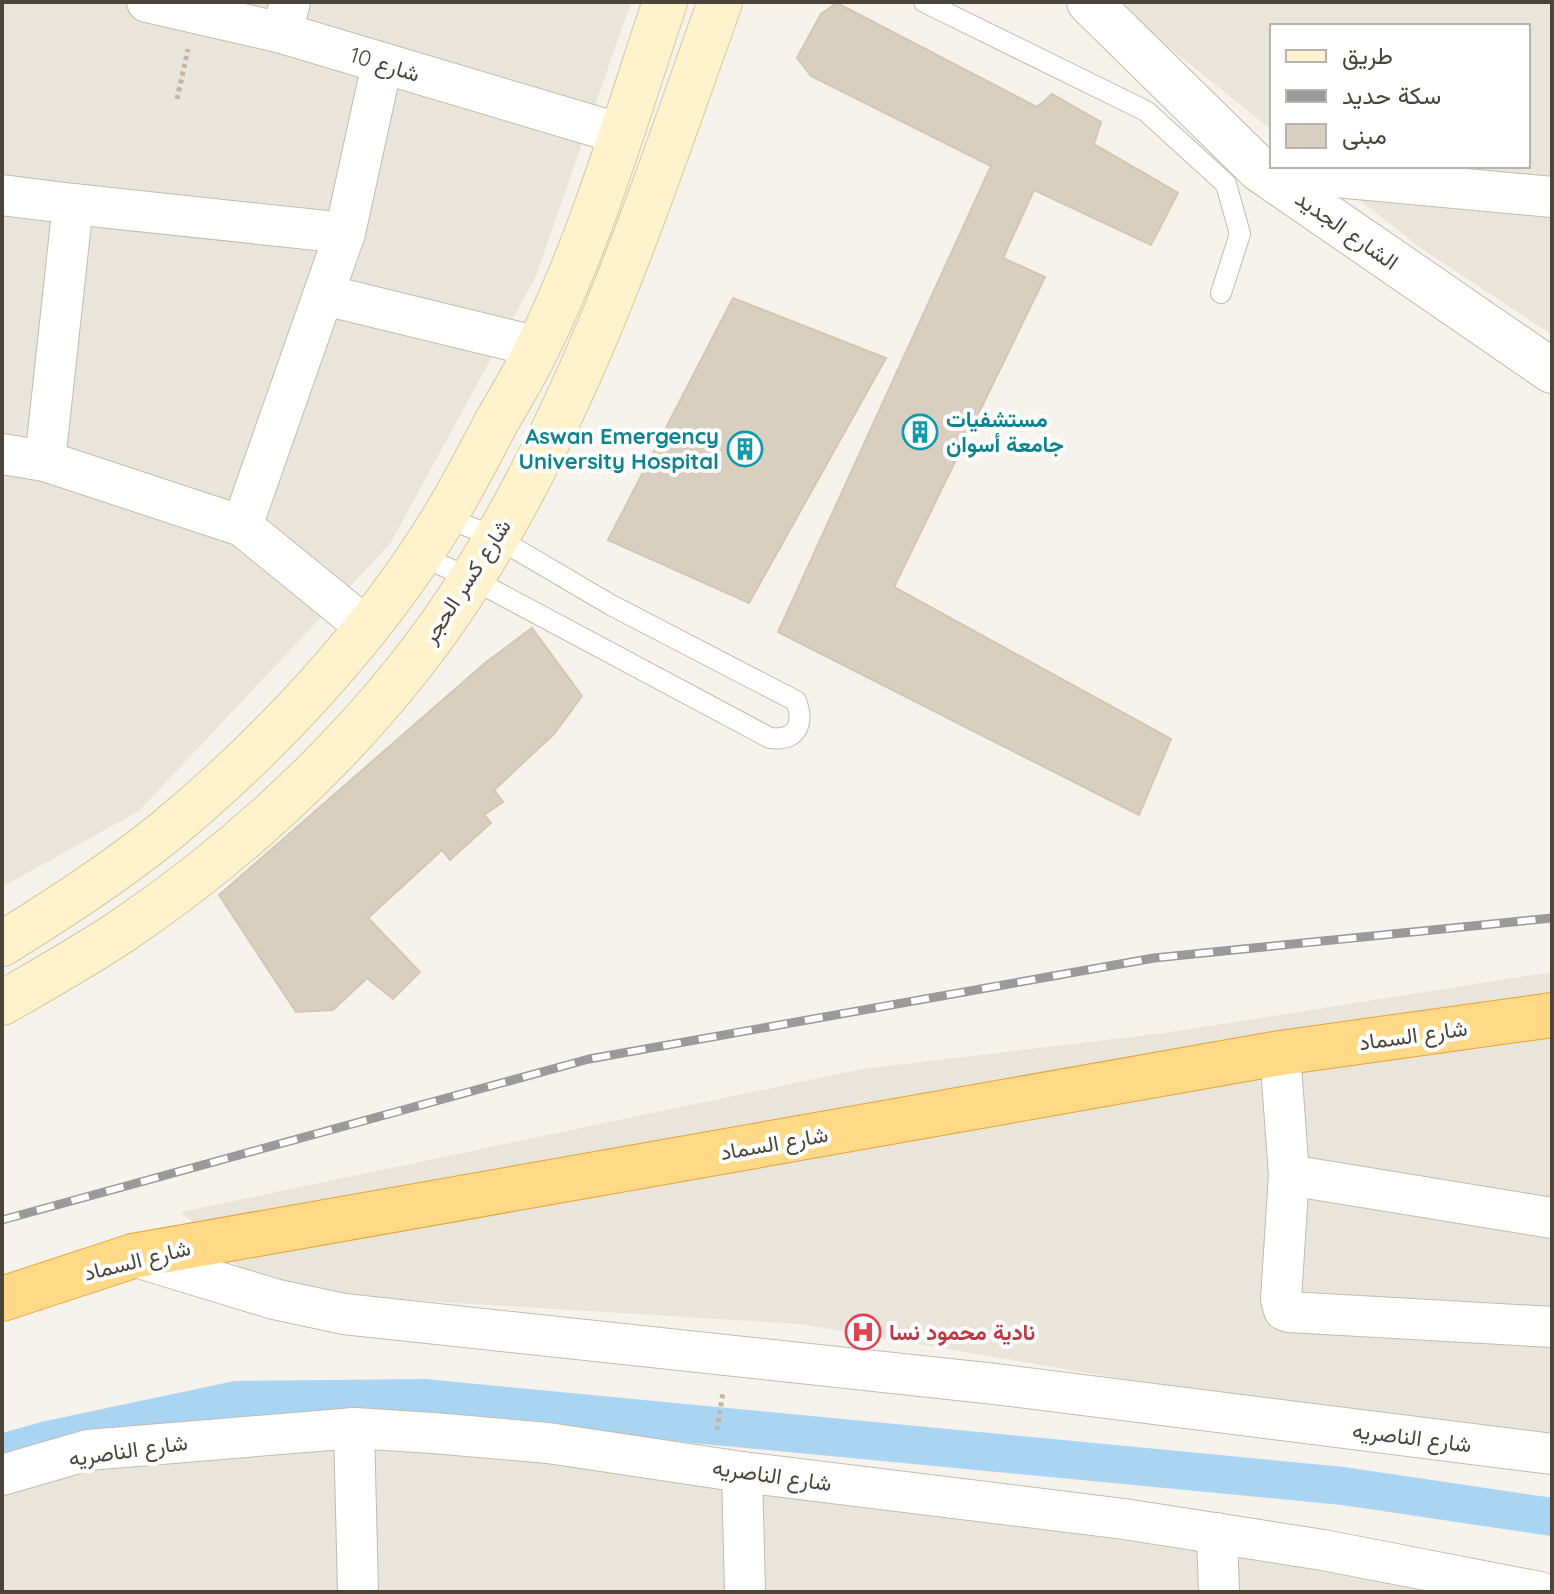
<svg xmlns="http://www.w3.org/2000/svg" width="1554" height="1594" font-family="Quicksand,Vazirmatn,sans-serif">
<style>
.residential{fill:#eae5da}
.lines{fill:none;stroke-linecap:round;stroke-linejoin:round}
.canal{stroke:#a9d4f2;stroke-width:38}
.building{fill:#d8cfc1;stroke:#d3c7b4;stroke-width:2}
.service-casing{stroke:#c2bbae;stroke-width:22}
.minor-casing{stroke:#c2bbae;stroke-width:42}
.tertiary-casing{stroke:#c2bbae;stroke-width:46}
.secondary-casing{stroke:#d6c79b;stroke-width:46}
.trunk-casing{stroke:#e0a43c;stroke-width:46}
.path{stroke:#c4b79f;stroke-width:5;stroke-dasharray:4 4;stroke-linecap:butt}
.service{stroke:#fff;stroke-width:20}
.minor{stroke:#fff;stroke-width:40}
.tertiary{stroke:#fff;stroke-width:44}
.secondary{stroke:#fff3cd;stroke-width:44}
.trunk{stroke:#ffd985;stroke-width:44}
.rail-casing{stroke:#9a9a9a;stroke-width:9}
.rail{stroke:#fff;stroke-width:6;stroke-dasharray:18;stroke-linecap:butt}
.labels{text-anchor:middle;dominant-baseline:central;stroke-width:8;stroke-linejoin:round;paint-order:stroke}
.street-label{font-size:22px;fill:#4b4439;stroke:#fff}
.culture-label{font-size:22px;font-weight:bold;fill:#0d838f;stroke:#fff;text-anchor:start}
.health-label{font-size:22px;font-weight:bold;fill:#be3a42;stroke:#fff;text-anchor:start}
</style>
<rect width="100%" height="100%" fill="#f6f3ec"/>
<g class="residential">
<polygon points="2,2 631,2 536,276 390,544 139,811 2,887"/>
<polygon points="1112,2 1552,2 1552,335 1419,247 1317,166 1528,166 1528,26 1272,26 1272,130"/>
<polygon points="1552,972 1552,1452 800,1324 264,1291 181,1212 862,1069 1165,1033"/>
<polygon points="267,1421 787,1491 1471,1592 2,1592 2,1461 83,1427"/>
</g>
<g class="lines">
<polyline class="canal" points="2,1453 47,1440 236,1400 424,1398 1343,1486 1552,1517"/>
</g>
<g class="building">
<polygon points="837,3 1037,107 1052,94 1101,122 1094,144 1178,193 1151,245 1034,190 1003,258 1045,277 894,587 1171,739 1139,815 778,632 991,166 811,76 797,58 821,14"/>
<polygon points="733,298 886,358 749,603 608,540"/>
<polygon points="532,628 582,696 554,734 494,790 503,802 484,815 491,823 450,860 442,850 368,918 420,972 393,999 367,978 333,1010 296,1012 219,895 485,663"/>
</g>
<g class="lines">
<g class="service-casing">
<g id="service">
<polyline points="924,2 1146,111 1226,184 1240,234 1221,293"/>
<path d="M419,555L472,579L770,738C796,741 805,725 796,701L611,605L497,538L445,517"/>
</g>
</g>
<g class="minor-casing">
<g id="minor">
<polyline points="147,2 282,33 621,134"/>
<polyline points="282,33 290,2"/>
<polyline points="1260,170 1552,197"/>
<polyline points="2,195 73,204 45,461 242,526 366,627"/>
<polyline points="73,204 345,233"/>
<polyline points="325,295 538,347"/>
<polyline points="2,454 45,461"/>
<polyline points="242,526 345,233 382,64"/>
<polyline points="1280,1053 1289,1175 1281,1299 1284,1310 1289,1312 1552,1327"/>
<polyline points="1289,1175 1552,1218"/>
<polyline points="133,1256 274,1299 344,1314 995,1384 1552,1454"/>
<polyline points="354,1428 358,1592"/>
<polyline points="742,1472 745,1592"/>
<polyline points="2,1475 88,1450 354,1428 433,1433 548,1443 742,1472 1124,1519 1323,1550 1540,1592"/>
<polyline points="1217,1533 1219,1592"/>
</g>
</g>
<g class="tertiary-casing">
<polyline id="tertiary" points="1089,2 1260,170 1552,371"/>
</g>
<g class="secondary-casing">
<g id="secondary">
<path d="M2,944C58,909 114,873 166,831C271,744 374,634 445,516C464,485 480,453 497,421C511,397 526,372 538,347C592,237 626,118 665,2"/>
<path d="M2,1003C42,980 83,957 122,931C257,840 388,714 474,575C585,398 650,198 720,2"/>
</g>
</g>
<g class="trunk-casing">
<polyline id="trunk" points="2,1299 133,1256 1280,1053 1552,1015"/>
</g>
<g class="path">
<polyline points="177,99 188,49"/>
<polyline points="717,1430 723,1392"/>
</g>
<use href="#service" class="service"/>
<use href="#minor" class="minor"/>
<use href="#tertiary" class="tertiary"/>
<use href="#secondary" class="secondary"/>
<use href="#trunk" class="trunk"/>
<g class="rail-casing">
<polyline id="rail" points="2,1220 589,1059 1154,958 1552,918"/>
</g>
<use href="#rail" class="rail"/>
</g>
<defs>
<g id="building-ring" transform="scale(1.8)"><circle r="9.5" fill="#fff" stroke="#0f9aa8" stroke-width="1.5"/><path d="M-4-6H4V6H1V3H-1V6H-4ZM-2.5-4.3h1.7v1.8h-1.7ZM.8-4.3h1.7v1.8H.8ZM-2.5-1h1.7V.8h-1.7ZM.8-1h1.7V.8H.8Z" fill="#0f9aa8"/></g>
<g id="hospital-ring" transform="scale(1.8)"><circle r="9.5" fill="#fff" stroke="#e0444e" stroke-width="1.5"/><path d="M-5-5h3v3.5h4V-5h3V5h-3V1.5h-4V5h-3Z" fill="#e0444e"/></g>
</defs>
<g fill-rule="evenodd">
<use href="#building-ring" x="920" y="432"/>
<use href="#building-ring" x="745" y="449"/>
<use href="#hospital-ring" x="863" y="1332"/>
</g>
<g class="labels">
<g class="street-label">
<text transform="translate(385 64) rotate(17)">شارع 10</text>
<text transform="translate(1347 230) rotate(35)">الشارع الجديد</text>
<text transform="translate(466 581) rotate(-57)">شارع كسر الحجر</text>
<text transform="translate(1413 1035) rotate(-8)">شارع السماد</text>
<text transform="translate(774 1143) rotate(-10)">شارع السماد</text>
<text transform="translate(137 1260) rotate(-14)">شارع السماد</text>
<text transform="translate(1412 1437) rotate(7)">شارع الناصريه</text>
<text transform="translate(128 1450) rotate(-8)">شارع الناصريه</text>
<text transform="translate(772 1475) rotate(8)">شارع الناصريه</text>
</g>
<g class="culture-label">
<text x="946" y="419">مستشفيات<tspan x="946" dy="25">جامعة أسوان</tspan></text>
<text x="719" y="436" text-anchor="end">Aswan Emergency<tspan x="719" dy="25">University Hospital</tspan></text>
</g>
<g class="health-label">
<text x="889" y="1332">نادية محمود نسا</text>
</g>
</g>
<rect width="1554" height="1594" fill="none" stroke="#4b4439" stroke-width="8"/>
<rect x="1270" y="24" width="260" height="144" fill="#ffffff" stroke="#b7b4b0" stroke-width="2"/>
<rect x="1286" y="50" width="40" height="12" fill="#fff3cd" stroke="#b7b4b0" stroke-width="2"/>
<text x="1342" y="64" font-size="24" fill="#4b4439">طريق</text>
<rect x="1286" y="90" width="40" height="12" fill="#9a9a9a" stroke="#b7b4b0" stroke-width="2"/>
<text x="1342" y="104" font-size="24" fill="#4b4439">سكة حديد</text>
<rect x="1286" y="124" width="40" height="24" fill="#d8cfc1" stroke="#b7b4b0" stroke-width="2"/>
<text x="1342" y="144" font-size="24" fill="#4b4439">مبنى</text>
</svg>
